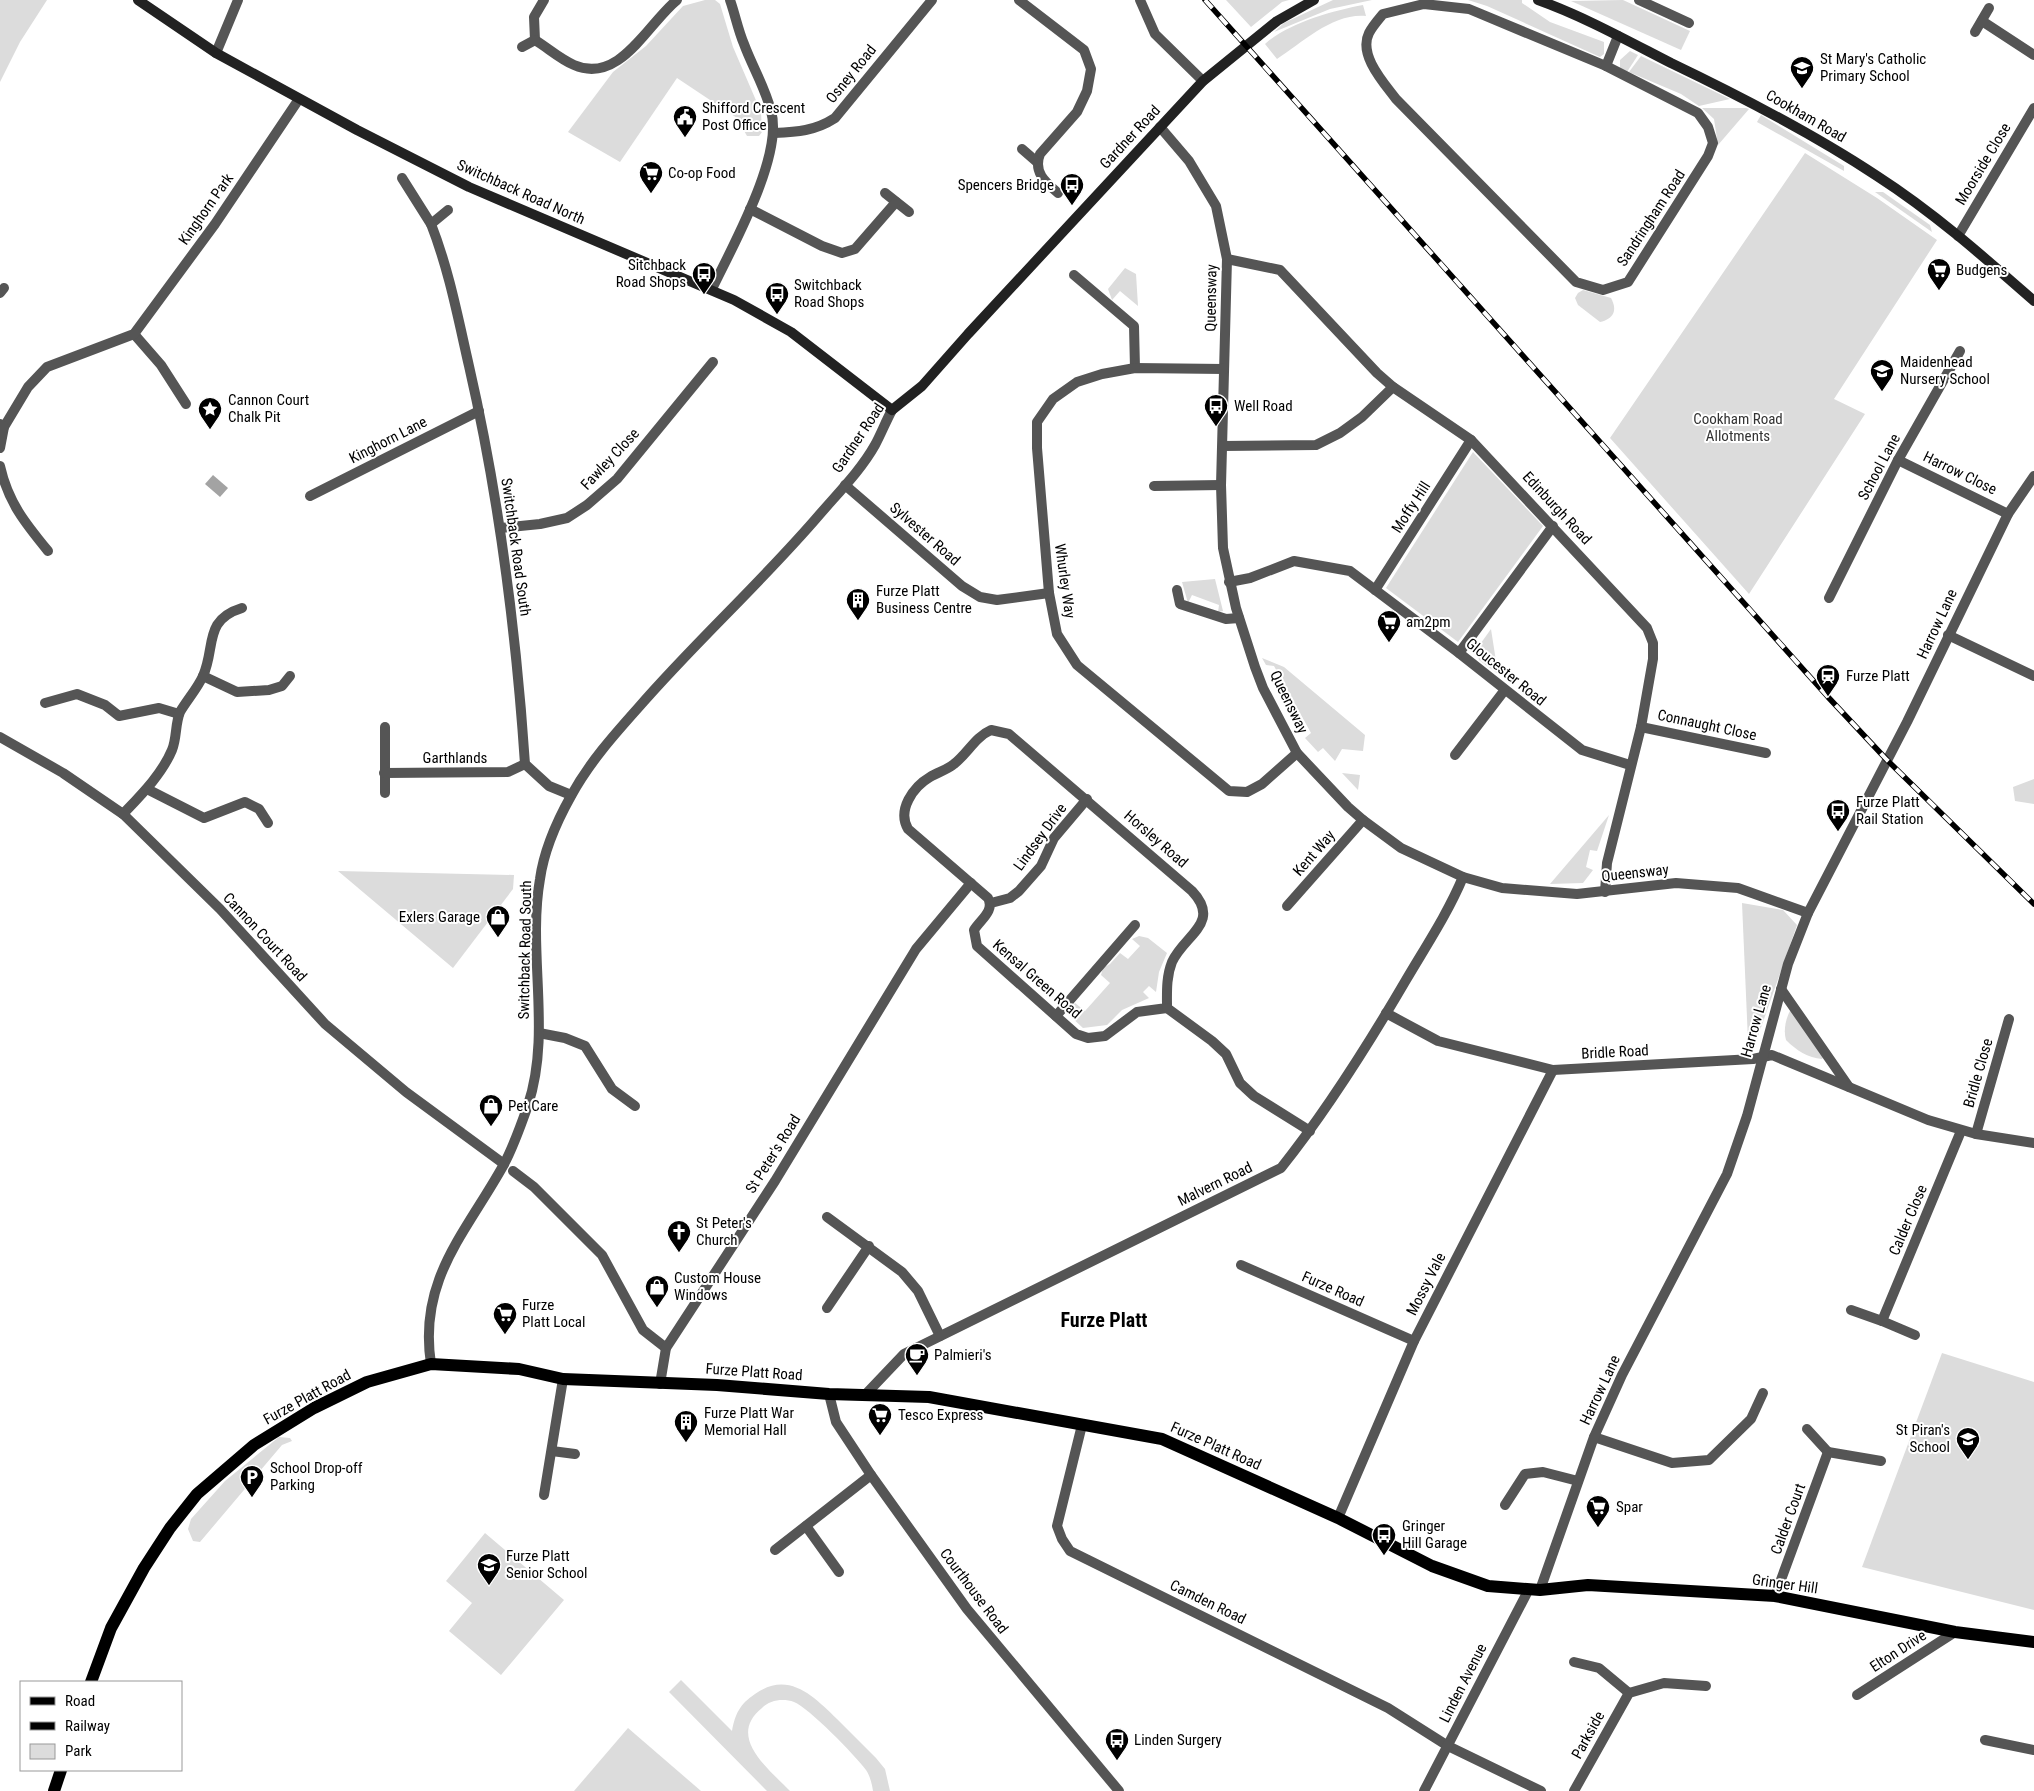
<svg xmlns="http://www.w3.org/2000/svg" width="2034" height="1791" font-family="'Roboto Condensed',sans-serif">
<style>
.green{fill:#dcdcdc}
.water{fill:#a3a3a3}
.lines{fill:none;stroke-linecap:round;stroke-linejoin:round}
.minor{stroke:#555;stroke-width:10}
.tertiary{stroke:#555;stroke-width:10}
.secondary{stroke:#222;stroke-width:10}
.primary{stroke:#000;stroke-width:12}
.rail-casing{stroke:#000;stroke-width:5.5}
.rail{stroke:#fff;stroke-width:4;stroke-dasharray:11;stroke-linecap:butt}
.labels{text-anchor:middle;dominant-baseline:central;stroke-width:4;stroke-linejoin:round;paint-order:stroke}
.poi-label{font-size:15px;fill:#000;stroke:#fff;text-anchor:start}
.street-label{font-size:15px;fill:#000;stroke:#fff}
.park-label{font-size:15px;fill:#333;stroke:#fff}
.district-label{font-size:20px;font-weight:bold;fill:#000;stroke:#fff}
</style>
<rect width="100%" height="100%" fill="#fff"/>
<g class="green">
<polygon points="0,0 47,0 20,42 0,82"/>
<polygon points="705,0 715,0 720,4 733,47 761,112 762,132 759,136 747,136 737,118 677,78 620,162 568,132 613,72 646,46 683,6"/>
<polygon points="1226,0 1289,0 1282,2 1251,27"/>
<polygon points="1333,0 1372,0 1330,9 1274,32 1284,23"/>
<polygon points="1468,0 1522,0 1522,3 1550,22 1604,42 1604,54 1600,57 1487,6"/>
<polygon points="1623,0 1690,31 1681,50 1571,1"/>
<path d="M1363,5L1366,16C1333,13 1303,42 1277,59L1265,44C1288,23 1332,11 1363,5Z"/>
<polygon points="1630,51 1638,55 1627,72 1620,68 1620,60"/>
<polygon points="1641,56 1730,99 1699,106 1681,94 1629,72"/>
<polygon points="1702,108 1746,108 1749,109 1718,145 1714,119"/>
<polygon points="1761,115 1844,166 1844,171 1757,122"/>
<polygon points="1805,153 1877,198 1937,240 1834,399 1865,414 1749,594 1610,438"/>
<polygon points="1875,192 1883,192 1930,225 1932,232"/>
<polygon points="1125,268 1136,274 1138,306 1120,291 1112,300 1108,289"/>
<path d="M1583,290L1611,298C1618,311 1613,319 1600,322L1578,305L1575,298L1578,293Z"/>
<polygon points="1473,452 1543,526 1458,642 1386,588"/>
<polygon points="1215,579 1223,611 1218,612 1219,605 1192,595 1188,603 1182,582"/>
<polygon points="1491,629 1498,674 1479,660 1476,650"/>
<polygon points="1262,658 1284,667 1365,735 1363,751 1342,749 1335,761 1323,748 1318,752 1305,738 1311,733 1274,666 1266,665"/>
<polygon points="1342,773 1360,775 1358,790"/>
<polygon points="2034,779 2034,804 2015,801 2013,787"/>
<polygon points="1609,815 1597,851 1590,850 1586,867 1593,870 1583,883 1550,884"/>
<polygon points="338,871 514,875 513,889 453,968"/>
<polygon points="1742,903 1783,910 1797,925 1757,1039 1748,1041"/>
<polygon points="1139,936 1148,938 1167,953 1159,972 1156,992 1149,986 1143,992 1149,998 1122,1010 1107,1025 1083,1028 1069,1015 1068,1011 1075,1003 1085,1011 1110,983 1101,975 1103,968 1110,964 1120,953 1128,959 1140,946 1132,939"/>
<path d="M1792,1008L1825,1055L1822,1059C1808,1058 1796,1050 1786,1040C1783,1030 1786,1016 1792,1008Z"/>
<polygon points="1942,1353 2034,1382 2034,1610 1862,1567"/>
<polygon points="279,1437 290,1438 292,1441 282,1445 200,1542 193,1541 188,1529 191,1519 225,1481"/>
<polygon points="485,1533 564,1600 501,1675 449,1631 472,1603 446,1581"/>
<path d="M681,1680L732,1731C735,1714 740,1704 755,1694C789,1670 814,1697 837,1719C850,1732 863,1745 876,1758L885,1769L890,1791H873C872,1784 870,1776 866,1770C855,1755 809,1708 794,1702C783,1698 770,1700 762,1708C726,1737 769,1769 790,1791H767L669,1692Z"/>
<polygon points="628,1728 701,1791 574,1791"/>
</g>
<polygon class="water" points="213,475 228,488 220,497 205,484"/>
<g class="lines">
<g class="minor">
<path d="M544,0L534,17L535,40C548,48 560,59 574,65C620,85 648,23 677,0"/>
<path d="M1019,0L1084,50L1091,69L1087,91L1077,112L1040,154C1033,172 1045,182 1058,193"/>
<polyline points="1140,0 1155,34 1203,81"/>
<polyline points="1639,0 1689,23"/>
<path d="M1424,4L1469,9L1606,66L1698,113L1708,127L1713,143L1708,156L1628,282L1603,290L1576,282L1396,99C1384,83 1358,55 1369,33C1372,27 1378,20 1383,14Z"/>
<polyline points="1982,21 2034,55"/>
<polyline points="1975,32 1989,8"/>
<polyline points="522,47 535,40"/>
<polyline points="216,53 238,0"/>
<polyline points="1606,66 1618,36"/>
<polyline points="1160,127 1189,161 1216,206 1227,259 1221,485 1223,548 1236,608 1255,667 1263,688 1297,753 1348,807 1363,820 1401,848 1463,877 1502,888 1577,894 1676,883 1738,888 1808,913"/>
<path d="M774,133C797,132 815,131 835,118L932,0"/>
<polyline points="1022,149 1037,162"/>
<polyline points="402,178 431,224 448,210"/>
<polyline points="885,193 909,212"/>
<polyline points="750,209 822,246 842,253 855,249 896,202"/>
<path d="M431,224C449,270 458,318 469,366C499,497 516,630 525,764L549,786L571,795"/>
<polyline points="1958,236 2034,108"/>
<polyline points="1227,259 1280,270 1377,373 1393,387 1471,440 1647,628 1653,643 1653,659 1641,727 1607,863 1605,892"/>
<polyline points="1074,275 1134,326 1135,368"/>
<path d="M712,289C732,247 784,155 771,111C765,87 752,66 744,44C738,30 735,14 730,0"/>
<polyline points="0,293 4,288"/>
<polyline points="134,334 161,365 186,404"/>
<polyline points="1224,369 1135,368 1102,374 1077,382 1053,399 1037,422 1037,448 1049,593 1057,634 1077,665 1229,791 1247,792 1262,784 1297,753"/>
<polyline points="4,427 28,387 47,367 134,334 215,224 299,99"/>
<polyline points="1223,446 1316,445 1340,433 1362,417 1393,387"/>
<polyline points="0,448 4,427 0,424"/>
<polyline points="1898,460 2008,514"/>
<path d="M0,466C8,502 25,523 48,551"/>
<polyline points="845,485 962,586 980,597 997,600 1049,593"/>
<polyline points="1154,486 1221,485"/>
<polyline points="310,496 479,411"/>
<polyline points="501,528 540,524 567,518 587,505 617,479 713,362"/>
<polyline points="1229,582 1250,578 1294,561 1350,571 1459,653 1582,750 1630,765"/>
<polyline points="1177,590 1180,604 1226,619 1239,618"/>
<polyline points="1375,590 1471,440"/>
<polyline points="1829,598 1898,460 1960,351"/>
<polyline points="1948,635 2034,676"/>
<polyline points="1459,653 1553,526"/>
<polyline points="203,676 237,692 269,690 282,686 290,676"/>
<polyline points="45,703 77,694 105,705 119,716 159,708 179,714"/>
<polyline points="385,727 385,793"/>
<polyline points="1641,727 1766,753"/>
<path d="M991,730L1009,734L1192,891C1222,923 1184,935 1172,962C1166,977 1167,993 1167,1008L1137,1012L1105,1036L1088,1038L1076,1034L977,946L974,930C980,920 995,911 988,898L908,829C897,810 913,787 930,777C938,772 947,770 954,764C968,753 975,737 991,730Z"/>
<polyline points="0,737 63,773 123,814 220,909 325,1024 406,1092 504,1164"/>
<polyline points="1455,755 1504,691"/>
<polyline points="384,773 508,772 525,764"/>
<polyline points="147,789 204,818 245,802 259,809 268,823"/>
<path d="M123,814C141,795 162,774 172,750C177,738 175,724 180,712C187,700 197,689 203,676C216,647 203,620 242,608"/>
<polyline points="991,903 1010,898 1019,891 1041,866 1054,838 1087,799"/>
<polyline points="1287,906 1363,820"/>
<polyline points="1781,989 1849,1087"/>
<polyline points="1167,1008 1212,1041 1226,1054 1240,1083 1254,1096 1310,1131"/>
<polyline points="1386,1013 1438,1041 1553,1070 1753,1059 1772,1055 1928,1120 1976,1134 2034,1143"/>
<polyline points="1056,1016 1135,925"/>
<polyline points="539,1033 565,1038 585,1046 612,1089 635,1106"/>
<polyline points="1976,1134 2009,1019"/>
<polyline points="513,1171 534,1187 602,1255 643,1330 666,1348"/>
<polyline points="827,1217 902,1272 918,1291 940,1336"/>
<polyline points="1241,1265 1414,1341"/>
<polyline points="827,1308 869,1246"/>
<polyline points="1851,1310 1882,1321 1961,1131"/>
<polyline points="1882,1321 1915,1335"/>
<polyline points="660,1384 666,1348 775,1181 916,949 971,883"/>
<path d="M865,1395L904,1354L1281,1168C1328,1109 1368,1045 1406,980C1426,946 1448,913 1463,877"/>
<polyline points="1082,1425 1057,1526 1062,1539 1070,1551 1388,1708 1448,1746 1541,1791"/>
<polyline points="1807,1429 1828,1452"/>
<polyline points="1594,1437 1672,1463 1709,1460 1751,1419 1763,1393"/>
<polyline points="552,1451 575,1454"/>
<polyline points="544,1495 563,1379"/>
<polyline points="1505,1505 1525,1474 1543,1472 1578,1481"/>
<polyline points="1338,1518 1414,1341 1553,1070"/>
<polyline points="806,1526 839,1572"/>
<polyline points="775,1550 871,1475"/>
<polyline points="1540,1590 1594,1437 1622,1375 1727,1174 1747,1116 1788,964 1808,913 1907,722 2008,514 2034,476"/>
<polyline points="1775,1596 1828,1452 1881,1461"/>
<polyline points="1574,1662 1599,1668 1629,1693"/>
<polyline points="1857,1695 1955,1632"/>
<polyline points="1985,1740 2034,1750"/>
<polyline points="1424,1791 1529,1589"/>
<polyline points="1574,1791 1629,1693 1664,1683 1706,1686"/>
</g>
<g class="tertiary">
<path d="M431,1364C418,1280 465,1234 503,1166C513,1148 521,1125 528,1105C552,1032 527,953 540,879C544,850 557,821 571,796C589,763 613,736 638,708C696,641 762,582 820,514C839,492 861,470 875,445C881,434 886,421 892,410"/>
<polyline points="829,1394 836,1422 871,1475 967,1609 1119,1791"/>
</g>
<g class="secondary">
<polyline points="138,0 216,53 357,130 469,187 734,300 791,332 892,410 922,386 968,334 1203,81 1277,21 1314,0"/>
<path d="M1538,0C1583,16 1628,41 1671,63C1742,97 1812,133 1877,176C1933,212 1984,257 2034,301"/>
</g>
<g class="primary">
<polyline points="91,1682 111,1628 144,1568 170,1528 197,1494 254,1445 314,1408 367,1382 431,1364 519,1369 563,1379 717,1385 829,1394 929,1397 1162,1439 1338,1518 1432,1566 1488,1586 1540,1590 1588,1585 1775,1596 1955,1632 2034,1642"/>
<polyline points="54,1791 61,1770"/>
</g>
<g class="rail-casing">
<polyline id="rail" points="1205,0 1828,697 1887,760 2034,904"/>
</g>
<use href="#rail" class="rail"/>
</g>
<defs>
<g id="school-pin" transform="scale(1.25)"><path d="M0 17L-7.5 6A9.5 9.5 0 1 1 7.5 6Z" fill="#000" stroke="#fff"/><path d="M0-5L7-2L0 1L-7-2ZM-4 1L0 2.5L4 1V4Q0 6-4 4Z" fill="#fff"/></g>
<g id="civic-pin" transform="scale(1.25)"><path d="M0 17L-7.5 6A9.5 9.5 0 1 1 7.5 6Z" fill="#000" stroke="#fff"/><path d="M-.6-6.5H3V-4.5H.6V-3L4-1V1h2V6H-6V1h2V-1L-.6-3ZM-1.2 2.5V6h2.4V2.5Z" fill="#fff"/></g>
<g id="supermarket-pin" transform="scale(1.25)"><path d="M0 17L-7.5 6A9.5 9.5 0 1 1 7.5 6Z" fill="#000" stroke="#fff"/><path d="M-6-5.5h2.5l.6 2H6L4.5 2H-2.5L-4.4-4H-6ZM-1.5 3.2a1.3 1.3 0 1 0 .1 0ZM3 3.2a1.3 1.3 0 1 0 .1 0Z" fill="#fff"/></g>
<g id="bus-pin" transform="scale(1.25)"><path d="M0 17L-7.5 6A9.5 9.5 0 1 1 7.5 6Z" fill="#000" stroke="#fff"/><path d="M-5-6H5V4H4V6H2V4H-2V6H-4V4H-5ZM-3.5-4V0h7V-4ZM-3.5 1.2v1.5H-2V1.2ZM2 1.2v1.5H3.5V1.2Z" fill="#fff"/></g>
<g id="sight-pin" transform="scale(1.25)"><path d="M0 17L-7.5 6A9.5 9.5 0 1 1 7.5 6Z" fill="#000" stroke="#fff"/><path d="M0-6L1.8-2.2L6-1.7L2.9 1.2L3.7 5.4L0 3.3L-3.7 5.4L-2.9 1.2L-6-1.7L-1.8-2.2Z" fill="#fff"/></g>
<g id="building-pin" transform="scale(1.25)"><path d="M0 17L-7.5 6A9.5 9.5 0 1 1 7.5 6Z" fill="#000" stroke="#fff"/><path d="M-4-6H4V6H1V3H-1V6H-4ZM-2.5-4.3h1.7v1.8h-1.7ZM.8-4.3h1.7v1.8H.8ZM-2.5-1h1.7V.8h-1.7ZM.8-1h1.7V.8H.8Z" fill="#fff"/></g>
<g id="station-pin" transform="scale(1.25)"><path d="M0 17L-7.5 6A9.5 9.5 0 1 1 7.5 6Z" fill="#000" stroke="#fff"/><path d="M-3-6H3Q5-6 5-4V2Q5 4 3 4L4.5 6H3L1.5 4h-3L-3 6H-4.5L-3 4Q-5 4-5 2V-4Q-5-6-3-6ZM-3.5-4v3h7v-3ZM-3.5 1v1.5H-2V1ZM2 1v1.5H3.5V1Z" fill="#fff"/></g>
<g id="shop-pin" transform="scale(1.25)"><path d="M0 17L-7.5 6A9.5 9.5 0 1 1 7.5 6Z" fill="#000" stroke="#fff"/><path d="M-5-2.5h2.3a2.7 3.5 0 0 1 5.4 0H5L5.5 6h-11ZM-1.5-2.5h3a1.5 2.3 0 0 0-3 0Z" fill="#fff"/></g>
<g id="church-pin" transform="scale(1.25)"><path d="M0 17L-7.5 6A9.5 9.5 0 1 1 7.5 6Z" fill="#000" stroke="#fff"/><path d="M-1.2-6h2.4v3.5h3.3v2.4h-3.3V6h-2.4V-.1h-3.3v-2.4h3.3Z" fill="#fff"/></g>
<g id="cafe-pin" transform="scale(1.25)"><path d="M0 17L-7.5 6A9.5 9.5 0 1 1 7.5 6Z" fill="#000" stroke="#fff"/><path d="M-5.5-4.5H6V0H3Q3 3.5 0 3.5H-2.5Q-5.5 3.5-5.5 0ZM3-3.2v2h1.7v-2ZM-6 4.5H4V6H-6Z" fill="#fff"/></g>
<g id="parking-pin" transform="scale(1.25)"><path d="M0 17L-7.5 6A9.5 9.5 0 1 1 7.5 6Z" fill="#000" stroke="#fff"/><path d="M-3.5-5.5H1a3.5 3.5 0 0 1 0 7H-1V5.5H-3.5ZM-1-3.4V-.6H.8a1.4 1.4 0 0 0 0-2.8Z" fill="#fff"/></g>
</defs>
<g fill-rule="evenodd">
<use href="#school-pin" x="1802" y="68"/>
<use href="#civic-pin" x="685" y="117"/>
<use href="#supermarket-pin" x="651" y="173"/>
<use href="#bus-pin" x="1072" y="185"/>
<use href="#supermarket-pin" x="1939" y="270"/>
<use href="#bus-pin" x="704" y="274"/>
<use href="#bus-pin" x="777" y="294"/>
<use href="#school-pin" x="1882" y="371"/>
<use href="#bus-pin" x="1216" y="406"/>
<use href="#sight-pin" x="210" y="409"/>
<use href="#building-pin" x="858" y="600"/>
<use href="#supermarket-pin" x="1389" y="622"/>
<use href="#station-pin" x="1828" y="676"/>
<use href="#bus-pin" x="1838" y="811"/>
<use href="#shop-pin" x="498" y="917"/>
<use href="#shop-pin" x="491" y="1106"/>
<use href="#church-pin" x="679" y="1232"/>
<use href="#shop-pin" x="657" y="1287"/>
<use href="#supermarket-pin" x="505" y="1314"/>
<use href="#cafe-pin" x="917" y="1355"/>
<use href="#supermarket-pin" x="880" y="1415"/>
<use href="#building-pin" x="686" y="1422"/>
<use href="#school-pin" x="1968" y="1439"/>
<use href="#parking-pin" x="252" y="1477"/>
<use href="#supermarket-pin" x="1598" y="1507"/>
<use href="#bus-pin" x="1384" y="1535"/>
<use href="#school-pin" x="489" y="1565"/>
<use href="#bus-pin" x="1117" y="1740"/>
</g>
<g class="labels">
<g class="poi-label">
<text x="1820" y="59">St Mary's Catholic<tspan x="1820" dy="17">Primary School</tspan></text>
<text x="702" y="108">Shifford Crescent<tspan x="702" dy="17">Post Office</tspan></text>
<text x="668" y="173">Co-op Food</text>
<text x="1054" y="185" text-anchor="end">Spencers Bridge</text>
<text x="686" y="265" text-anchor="end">Sitchback<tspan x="686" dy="17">Road Shops</tspan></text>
<text x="1956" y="270">Budgens</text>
<text x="794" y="285">Switchback<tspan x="794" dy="17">Road Shops</tspan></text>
<text x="1900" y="362">Maidenhead<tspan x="1900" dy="17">Nursery School</tspan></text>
<text x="228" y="400">Cannon Court<tspan x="228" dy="17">Chalk Pit</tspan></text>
<text x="1234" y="406">Well Road</text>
<text x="876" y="591">Furze Platt<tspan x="876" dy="17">Business Centre</tspan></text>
<text x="1406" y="622">am2pm</text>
<text x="1846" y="676">Furze Platt</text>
<text x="1856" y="802">Furze Platt<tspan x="1856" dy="17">Rail Station</tspan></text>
<text x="480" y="917" text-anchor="end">Exlers Garage</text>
<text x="508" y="1106">Pet Care</text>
<text x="696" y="1223">St Peter's<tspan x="696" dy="17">Church</tspan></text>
<text x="674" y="1278">Custom House<tspan x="674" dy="17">Windows</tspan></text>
<text x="522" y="1305">Furze<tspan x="522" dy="17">Platt Local</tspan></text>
<text x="934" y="1355">Palmieri's</text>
<text x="704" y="1413">Furze Platt War<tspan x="704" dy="17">Memorial Hall</tspan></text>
<text x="898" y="1415">Tesco Express</text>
<text x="1950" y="1430" text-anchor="end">St Piran's<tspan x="1950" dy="17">School</tspan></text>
<text x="270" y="1468">School Drop-off<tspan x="270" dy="17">Parking</tspan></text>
<text x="1616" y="1507">Spar</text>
<text x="1402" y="1526">Gringer<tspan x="1402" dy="17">Hill Garage</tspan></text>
<text x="506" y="1556">Furze Platt<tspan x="506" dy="17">Senior School</tspan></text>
<text x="1134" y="1740">Linden Surgery</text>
</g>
<g class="street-label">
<text transform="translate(851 74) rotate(-51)">Osney Road</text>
<text transform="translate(1806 116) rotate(30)">Cookham Road</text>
<text transform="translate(1130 137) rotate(-47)">Gardner Road</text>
<text transform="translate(1983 164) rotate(-59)">Moorside Close</text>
<text transform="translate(521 192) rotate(24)">Switchback Road North</text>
<text transform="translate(206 209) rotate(-55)">Kinghorn Park</text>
<text transform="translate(1651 218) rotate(-57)">Sandringham Road</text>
<text transform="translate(1211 298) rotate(-89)">Queensway</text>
<text transform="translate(858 438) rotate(-56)">Gardner Road</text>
<text transform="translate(388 440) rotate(-27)">Kinghorn Lane</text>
<text transform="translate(610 459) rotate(-47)">Fawley Close</text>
<text transform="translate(1879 467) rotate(-62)">School Lane</text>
<text transform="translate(1960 473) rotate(26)">Harrow Close</text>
<text transform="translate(1411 507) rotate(-57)">Moffy Hill</text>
<text transform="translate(1557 508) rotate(47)">Edinburgh Road</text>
<text transform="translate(925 534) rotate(41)">Sylvester Road</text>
<text transform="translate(516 547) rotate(82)">Switchback Road South</text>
<text transform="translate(1065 581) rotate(82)">Whurley Way</text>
<text transform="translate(1937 624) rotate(-65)">Harrow Lane</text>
<text transform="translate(1506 672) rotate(39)">Gloucester Road</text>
<text transform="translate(1289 702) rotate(64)">Queensway</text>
<text transform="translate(1707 725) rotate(12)">Connaught Close</text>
<text x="455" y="758">Garthlands</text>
<text transform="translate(1040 837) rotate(-54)">Lindsey Drive</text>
<text transform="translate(1156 839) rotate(41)">Horsley Road</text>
<text transform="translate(1314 853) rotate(-49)">Kent Way</text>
<text transform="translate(1635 873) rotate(-6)">Queensway</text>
<text transform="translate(265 937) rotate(47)">Cannon Court Road</text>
<text transform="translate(525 950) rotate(-89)">Switchback Road South</text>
<text transform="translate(1037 979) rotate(41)">Kensal Green Road</text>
<text transform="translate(1756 1021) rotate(-74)">Harrow Lane</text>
<text transform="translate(1615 1052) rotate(-3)">Bridle Road</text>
<text transform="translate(1978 1073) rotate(-74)">Bridle Close</text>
<text transform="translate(773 1154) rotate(-58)">St Peter's Road</text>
<text transform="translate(1215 1184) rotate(-26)">Malvern Road</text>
<text transform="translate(1908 1220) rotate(-67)">Calder Close</text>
<text transform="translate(1426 1284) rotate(-63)">Mossy Vale</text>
<text transform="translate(1333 1289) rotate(24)">Furze Road</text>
<text transform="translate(754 1372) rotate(4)">Furze Platt Road</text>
<text transform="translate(1600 1390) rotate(-65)">Harrow Lane</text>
<text transform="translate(307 1397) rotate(-29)">Furze Platt Road</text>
<text transform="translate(1216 1446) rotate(24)">Furze Platt Road</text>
<text transform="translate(1788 1519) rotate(-70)">Calder Court</text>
<text transform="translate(1785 1584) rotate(8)">Gringer Hill</text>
<text transform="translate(974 1591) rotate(53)">Courthouse Road</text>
<text transform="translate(1208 1602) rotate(26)">Camden Road</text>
<text transform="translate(1898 1651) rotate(-33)">Elton Drive</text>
<text transform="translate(1463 1683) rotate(-63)">Linden Avenue</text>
<text transform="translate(1588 1735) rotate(-61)">Parkside</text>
</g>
<g class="park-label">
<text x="1738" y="419">Cookham Road<tspan x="1738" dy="17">Allotments</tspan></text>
</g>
<g class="district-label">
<text x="1104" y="1320">Furze Platt</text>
</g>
</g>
<rect x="20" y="1681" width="162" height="90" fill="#ffffff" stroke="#999999"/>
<rect x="30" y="1697" width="25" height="8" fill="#000000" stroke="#999999"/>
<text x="65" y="1706" font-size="15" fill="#000000">Road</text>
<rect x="30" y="1722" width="25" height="8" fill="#000000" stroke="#999999"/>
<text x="65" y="1731" font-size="15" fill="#000000">Railway</text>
<rect x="30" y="1744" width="25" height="15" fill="#dcdcdc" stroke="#999999"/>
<text x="65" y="1756" font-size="15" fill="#000000">Park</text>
</svg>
